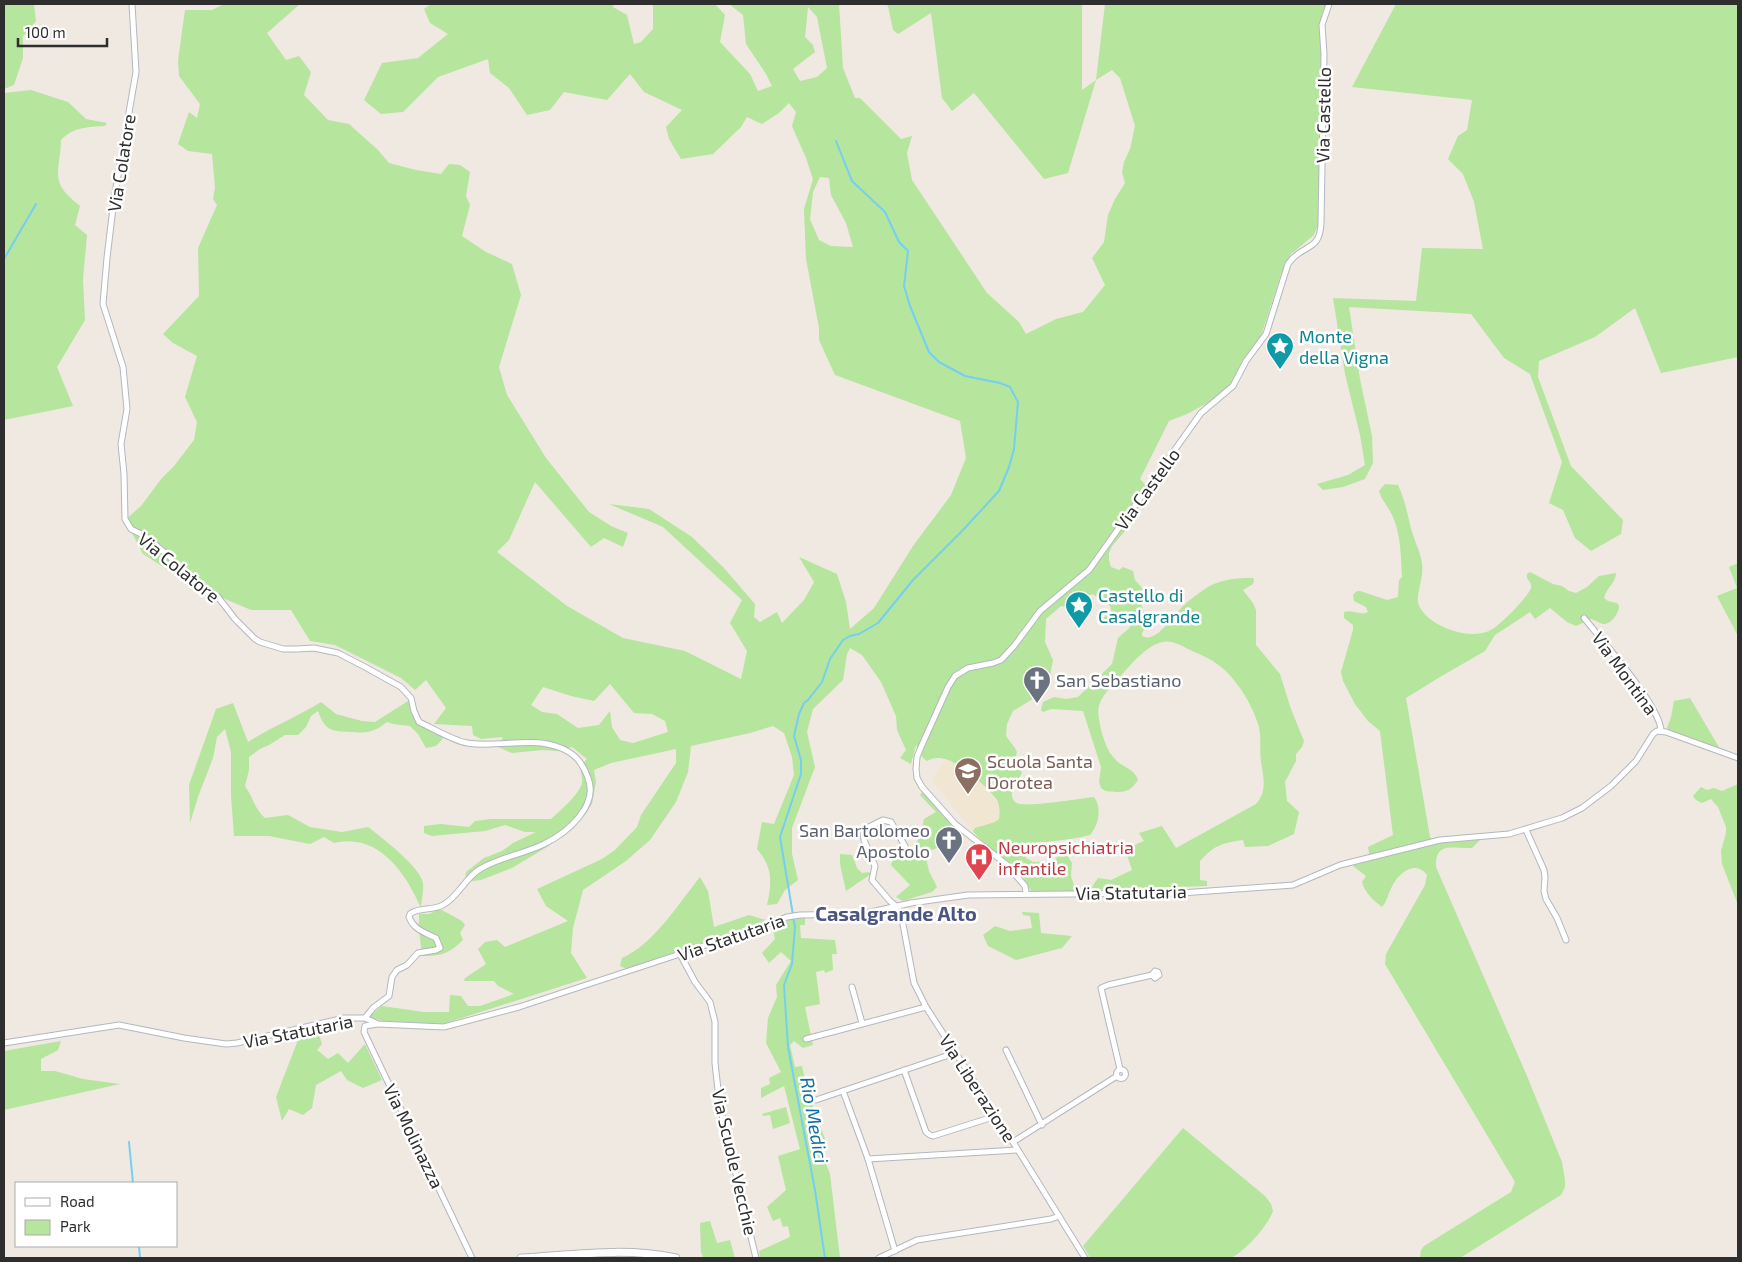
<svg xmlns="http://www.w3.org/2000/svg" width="1742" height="1262" font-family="'Exo 2',sans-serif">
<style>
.education{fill:#f0e6d1}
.green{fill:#b6e59e;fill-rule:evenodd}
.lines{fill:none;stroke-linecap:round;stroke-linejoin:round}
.stream{stroke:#75cff0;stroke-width:2}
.street-casing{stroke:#b4b7c1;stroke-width:7}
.secondary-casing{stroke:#b4b7c1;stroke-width:9}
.street{stroke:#fff;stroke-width:5}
.secondary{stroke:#fff;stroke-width:7}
.labels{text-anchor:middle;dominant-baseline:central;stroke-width:5;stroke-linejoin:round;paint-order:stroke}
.street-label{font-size:18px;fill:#2e2e2e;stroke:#fff}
.culture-label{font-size:18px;fill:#0d838f;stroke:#fff;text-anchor:start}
.worship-label{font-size:18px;fill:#5b616d;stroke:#fff;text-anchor:start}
.education-label{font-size:18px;fill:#785e54;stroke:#fff;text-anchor:start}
.health-label{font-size:18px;fill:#be3a42;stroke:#fff;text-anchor:start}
.water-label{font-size:19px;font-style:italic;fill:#0d6fa3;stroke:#fff}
.quarter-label{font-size:20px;font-weight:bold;fill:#4d5680;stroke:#fff}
</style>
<rect width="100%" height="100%" fill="#efe9e1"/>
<polygon class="education" points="946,759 956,764 988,790 999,806 1000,813 999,819 995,822 981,826 973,831 932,780"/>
<g class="green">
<polygon points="4,4 34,4 36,21 23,36 23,58 14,85 4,89"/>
<path d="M224,4H300L267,33L286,60L299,56L311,72L304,95L328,120L349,124L378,150L389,163L416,170L441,174L449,164L460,165L470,172L466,196L470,205L462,236L486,252L512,264L521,295L499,367L507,395L546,458L589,512L611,526L628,533L623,547L604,538L591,547L535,482L509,540L497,552L567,606L623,638L685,651L741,679L747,651L730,623L742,600L663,527L609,504L649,509L692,537L723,567L755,604L754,617L760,622L777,612L782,623L804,600L814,582L799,557L837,574L846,602L850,629L874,608L913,546L951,495L966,458L960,421L835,375L819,340V328L806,259L804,209L813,179L806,158L792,126L796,112L789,103L779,113L762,124L747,117L741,127L713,154L681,159L669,139L666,127L682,110L644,92L630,74L607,100L564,92L550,110L527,115L509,88L490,73L488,59L438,77L403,112L381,114L364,100L382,63L418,58L448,34L430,23L424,9L431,4H614L613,7L627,15L634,44L641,42L653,29V4H715L725,15L720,42L750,74L758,91L772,86L766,74L746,44L743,15L729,4H839L843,68L855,98H860L901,139L912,136L907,153L912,180L987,293L1019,322L1026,334L1056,319L1083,312L1105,285L1092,258L1104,242L1108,215L1115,199L1125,183L1122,172L1124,162L1130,149L1135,126L1120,78L1112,70L1096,80L1068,173L1044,179L974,93L952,111L942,98L931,13L898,34L893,30L888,6L885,4H1082V90L1096,80L1105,4H1327L1322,17L1319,222L1314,235L1291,254L1281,274L1262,333L1252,354L1233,385L1213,400L1187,414L1169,421L1140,479L1149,489L1126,530L1112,546L1109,553V560L1111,567L1119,570L1123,567L1133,571L1135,580L1142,588L1144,593L1141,603L1147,624L1142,633V636C1156,644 1173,616 1183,606C1190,599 1199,593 1208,587C1222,579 1237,578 1253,578L1254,580L1253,584L1243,590L1253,603L1256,610V645L1280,674L1291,709L1304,741L1302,747L1296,754V761L1285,782L1287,801L1299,812L1294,834L1268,846L1245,847L1243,840C1223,843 1214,845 1200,861V880L1207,881V886L1090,890L1098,878L1111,880L1132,870L1125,849L1144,841L1139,833L1162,826L1176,848L1256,804C1268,790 1263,777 1261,761C1259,749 1262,736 1258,724C1252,704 1237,680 1221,667C1212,659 1199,654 1188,649C1180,645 1172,640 1163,642C1148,644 1129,666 1120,677C1109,691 1095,699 1099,719C1101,732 1106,751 1116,760C1123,768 1134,768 1138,780C1132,789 1128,792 1117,792C1109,791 1107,793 1101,788L1099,782L1101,767L1083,711L1051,709L1043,712L1041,710L1043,702L1054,697L1066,699L1078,697L1112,664L1118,638C1126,630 1135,627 1132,614L1126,611L1122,613L1113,623L1100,622V620L1111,613C1113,602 1100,599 1092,594L1086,597L1079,608L1061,606L1046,619L1045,642L1053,660L1050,676L1045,689L1036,697L1013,711L1007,724L1006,736L1015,748L1017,752L1015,758L1022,773L1019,778L1015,779C1013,785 1009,796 1015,802C1021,809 1082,798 1094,797C1102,807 1099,825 1090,835C1079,838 1066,840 1054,841C1044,843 1034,840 1027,848L1026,858L1033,862L1053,861L1059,856L1067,855L1072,863L1071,876L1075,888L1073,892L1031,891L1022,876L977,836L973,831L975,828L995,822L999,819C1000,813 1000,807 997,800C989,788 959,762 945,759C937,757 933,758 927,761L923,758L916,745L911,764L900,758L906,750L897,730L896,716L881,682L862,655L850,648L847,654L843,680L813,709L807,732L815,767L792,828V854L798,880L785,890L777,904L767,905C772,882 773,868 757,849L762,822L774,824L794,775L792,757L784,733L773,726L750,733L691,746L688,772L676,802L650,840L626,861L583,890L573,928L571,953L587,978L443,1024L383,1021L369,1017L382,1006L424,1012H449L450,995L461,996L468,1006H480L514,994L498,986L494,981H464L465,978L486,964L478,949L485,942L497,940L505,947L568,921L546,906L537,889L602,859L615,850L637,827L641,815L676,763V749L611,763L594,770L596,782L592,804L574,828L547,847L512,868L481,880L465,882L466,872L484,858L502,851L513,843L536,832H525L505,825L485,831L432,836L424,833V826L441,824L469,827L475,821L491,819H551C559,812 581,793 582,782C583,778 580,771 580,766L587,759L572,747L556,751L543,750L512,753L498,747L503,737L481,739L473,735L472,726L434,724L446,708L426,680L415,690L401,678L335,645L310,641L291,610H251L190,584L143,554L125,520L141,506L162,478L174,466L194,440L197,422L185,397L197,356L173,343L163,334L199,296L198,248L217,205L213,199L215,187L212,154L188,151L178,144L189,112L197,118L200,104L179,76L178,61L185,10H212ZM808,7L817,17L827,68L817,77L800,81L793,69L815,52L813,45L805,37ZM820,177L829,178L831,195L846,223L853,247L831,246L819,240L810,219L813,192ZM610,684L634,713L652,714L665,721L668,732L633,743L620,740L612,727L610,711L599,725L578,728L557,714L542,712L531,705L543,687L571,696L594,701Z"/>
<polygon points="1396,4 1738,4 1738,357 1661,373 1635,308 1595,337 1539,361 1538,377 1571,466 1623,520 1621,534 1591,551 1575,538 1563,510 1549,503 1562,462 1530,374 1504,358 1471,314 1349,307 1360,379 1372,436 1373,463 1365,479 1343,487 1323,490 1317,484 1348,475 1365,465 1360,435 1345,374 1333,298 1416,301 1422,248 1483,249 1474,202 1463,174 1448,159 1458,136 1467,130 1472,100 1352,87"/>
<path d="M31,90L68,102L86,119L107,123L105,126C88,127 73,127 61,140C60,174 48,181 80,206L75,225L87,235L83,279L85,320L57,367L73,406L4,420V93Z"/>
<path d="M1385,484L1398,485C1406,502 1407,514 1412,532C1415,542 1421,554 1422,564C1424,577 1417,590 1418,602C1419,608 1424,614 1429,618C1443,630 1471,639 1489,631C1498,628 1528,597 1531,588C1532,584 1529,581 1527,578V574L1530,572L1553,584L1562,586L1569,591L1576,593L1587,587L1599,576L1616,573C1616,583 1606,588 1604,598L1608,601L1617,603L1619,606C1619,613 1611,625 1603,624C1599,623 1595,620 1591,619L1576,626L1567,622L1550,608L1535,619L1530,612L1495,635L1485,651L1440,677L1406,698L1430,837L1434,841L1480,840L1472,848C1453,849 1435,841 1436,867L1527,1076L1562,1162L1565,1180V1187L1561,1195L1460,1258H1420L1421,1250L1424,1246L1511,1192L1515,1182L1385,964L1386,954L1425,885L1427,875C1415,858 1396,875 1391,889C1387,896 1388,900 1382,907C1373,900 1365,893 1362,882L1366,876L1353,866L1356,863L1370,859L1368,847L1393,835L1380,731L1368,721L1355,704L1343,681L1341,672L1353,630V625L1344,618V612C1353,609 1360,616 1368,612L1366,607L1354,601L1353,595L1357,591H1360L1387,600L1398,597L1399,580L1402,577C1401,558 1401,533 1392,515C1388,506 1382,501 1379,491Z"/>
<polygon points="1738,563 1738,636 1717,596 1737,588 1729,567"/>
<polygon points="1690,698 1720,749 1671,732 1667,728 1671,717 1674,701"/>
<path d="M414,700C417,705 415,711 418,716C422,725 436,731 445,736L436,746L426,748L418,734L410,726L393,724L387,722C373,733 368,733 350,732C331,731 325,731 318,711L311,716L306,727L298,735H285L269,745L260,749L249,757V770L245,786C253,797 254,808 265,818L288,815L310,827L342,832L368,827C381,837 422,868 423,884C424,892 421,901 421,908C406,873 378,832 334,843L324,837L310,844L269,836H234L231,796V752L225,729L217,737L213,758L198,797L190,823L189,785L216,709L233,703L248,742C271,727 297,717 321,702L336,714L362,721L375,722L408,701Z"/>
<polygon points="1738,784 1738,905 1722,864 1721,851 1726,833 1726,827 1718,807 1711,799 1702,803 1696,800 1693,796 1701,787 1707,790 1714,788 1722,791"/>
<polygon points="924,790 954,823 937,835 937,848 925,853 929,871 937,887 932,892 903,901 896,897 910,885 891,865 894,856 907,856 920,837 924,819 936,812 920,795"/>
<polygon points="840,854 852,855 857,868 862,873 869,872 871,874 846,891 840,864"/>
<path d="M700,877L708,891L714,927L749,915L766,920L627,969L620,966L622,958C653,945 679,903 700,877Z"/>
<path d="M440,909L462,921L465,925L460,933L463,940C448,954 442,956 422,956L419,929V914H429Z"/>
<polygon points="1022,912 1039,913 1041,933 1072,936 1062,948 1016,960 988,946 983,935 995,926 1010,931 1032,928 1030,916 1023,915"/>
<polygon points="805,918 805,925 800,925 801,938 835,940 837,954 832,954 833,970 825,973 824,970 816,972 820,1004 805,1007 813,1045 803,1048 794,1041 790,1045 795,1067 802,1066 808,1093 825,1139 821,1151 830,1174 840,1258 760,1258 759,1251 790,1237 788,1226 783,1227 780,1218 773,1221 767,1207 786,1190 778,1156 800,1149 784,1086 761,1098 761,1088 770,1084 769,1078 781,1072 766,1043 768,1018 777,997 776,985 791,961 781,952 769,963 762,953 775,939 772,926 789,919"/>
<polygon points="317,1028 322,1044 317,1050 328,1059 338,1053 348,1063 365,1044 382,1080 363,1088 347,1080 341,1071 316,1085 312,1108 303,1115 289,1109 282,1121 276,1097 301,1032"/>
<polygon points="61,1041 58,1050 41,1059 41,1071 55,1071 83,1079 120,1084 4,1110 4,1051"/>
<polygon points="786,1107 790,1123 773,1129 770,1115 763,1116 762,1114"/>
<path d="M1183,1128L1265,1196L1271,1204L1273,1211C1267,1227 1246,1250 1231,1258H1090L1083,1246Z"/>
<polygon points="710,1221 717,1243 730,1240 735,1258 703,1257 701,1252 700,1223"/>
</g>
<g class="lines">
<g class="stream">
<polyline points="4,259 36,204"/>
<polyline points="129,1142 133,1183"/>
<polyline points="139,1246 140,1258"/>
<polyline points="825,1258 815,1190 788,1047 784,985 792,964 795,927 780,837 801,774 801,760 794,736 799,714 804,703 808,700 822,682 830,659 843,640 850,636 859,634 878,623 913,580 963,530 999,491 1009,467 1014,449 1018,402 1010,387 1000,383 965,376 939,362 929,352 910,306 904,286 908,251 899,242 885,212 852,181 836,141"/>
</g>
<g class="street-casing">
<g id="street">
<path d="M132,4L136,72L114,199L107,258L103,304L123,367L127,409L121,444L124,474L125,519L131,529L145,536L158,547L170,557L183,572L218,597L235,619L255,639L260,642L283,649H297L314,648L338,653L365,667L401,687L411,698L414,711L419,722C432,728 454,741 467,743C498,748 531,736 561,748C576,754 583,764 588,778C599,806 567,833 544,844C524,854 500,857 480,869C465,878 458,897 443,905C432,911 418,907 410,914L409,917C414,930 424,932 436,938L440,948L436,950L418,953L407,965L397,970L392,977L389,996L373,1008L365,1018"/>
<path d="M1584,618C1601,639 1661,707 1661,731"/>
<polyline points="1526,830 1544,870 1545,877 1544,891 1546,899 1557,918 1566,940"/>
<polyline points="905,846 891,822 883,820 867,828 863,833 864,840 875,866 872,880 890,901 897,907 902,919 914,983 926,1007 1013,1142 1085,1258"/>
<path d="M1026,893L1025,886L1006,864L955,824L922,787L917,778L916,769L917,757L921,747L948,687L955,676L968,668L993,663L1001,660L1014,646L1040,611L1089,570L1201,413L1233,386L1246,361L1266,334L1288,264C1302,243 1320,253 1321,223L1324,54L1322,25L1329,4"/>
<polyline points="680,954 695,982 710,1002 715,1022 715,1063 720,1107 756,1258"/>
<polyline points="852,987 862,1023"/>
<polyline points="377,1024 365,1026 364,1032 472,1258"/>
<polyline points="806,1039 926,1007"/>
<polyline points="4,1043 119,1025 184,1038 226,1044 237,1043 344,1018 365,1018 378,1024 444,1027 519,1007 680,954 787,917 800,915 862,914 911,903 968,895 1181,893 1293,885 1340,865 1440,840 1509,834 1562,818 1582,808 1611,786 1636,761 1653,734 1657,731 1666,732 1738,758"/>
<polyline points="1006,1050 1042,1125"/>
<polyline points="1120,1069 1101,988 1108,985 1152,975 1155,971 1158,972 1159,975 1155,978 1152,975"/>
<circle cx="1121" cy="1074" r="4.5"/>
<polyline points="904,1070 926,1132 930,1135 933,1136 996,1116"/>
<polyline points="843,1091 868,1159 895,1251"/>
<polyline points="816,1100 955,1053"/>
<polyline points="1013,1142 1117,1076"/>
<polyline points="868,1159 1017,1150"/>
<polyline points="879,1258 917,1240 1051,1219 1059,1216"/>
</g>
</g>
<g class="secondary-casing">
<path id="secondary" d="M521,1258C573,1255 625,1247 676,1258"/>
</g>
<use href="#street" class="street"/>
<use href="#secondary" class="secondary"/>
</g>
<defs>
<g id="sight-pin" transform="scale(1.4375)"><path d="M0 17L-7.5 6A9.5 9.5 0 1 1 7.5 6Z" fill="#0f9aa8" stroke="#fff"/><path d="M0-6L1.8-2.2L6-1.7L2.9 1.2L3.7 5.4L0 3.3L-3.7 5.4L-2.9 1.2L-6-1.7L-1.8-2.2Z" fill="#fff"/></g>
<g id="church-pin" transform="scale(1.4375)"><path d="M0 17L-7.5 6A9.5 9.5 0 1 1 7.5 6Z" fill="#6b7280" stroke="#fff"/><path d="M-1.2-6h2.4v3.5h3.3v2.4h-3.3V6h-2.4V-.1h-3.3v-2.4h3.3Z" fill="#fff"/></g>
<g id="school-pin" transform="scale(1.4375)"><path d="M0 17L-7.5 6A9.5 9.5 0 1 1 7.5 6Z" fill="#8d6e63" stroke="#fff"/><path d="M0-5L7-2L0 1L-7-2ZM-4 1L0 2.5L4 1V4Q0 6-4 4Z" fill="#fff"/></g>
<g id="hospital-pin" transform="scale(1.4375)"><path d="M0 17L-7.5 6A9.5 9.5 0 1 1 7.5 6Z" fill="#e0444e" stroke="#fff"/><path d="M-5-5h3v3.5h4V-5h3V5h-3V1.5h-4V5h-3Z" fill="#fff"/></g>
</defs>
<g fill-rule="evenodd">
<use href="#sight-pin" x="1280" y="346"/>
<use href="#sight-pin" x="1079" y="605"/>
<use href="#church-pin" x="1037" y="680"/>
<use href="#school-pin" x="968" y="771"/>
<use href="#church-pin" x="949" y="840"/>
<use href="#hospital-pin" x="979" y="857"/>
</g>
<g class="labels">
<g class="street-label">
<text transform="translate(1323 115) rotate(-89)">Via Castello</text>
<text transform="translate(121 163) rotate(-81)">Via Colatore</text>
<text transform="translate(1147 489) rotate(-54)">Via Castello</text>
<text transform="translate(179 567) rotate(39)">Via Colatore</text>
<text transform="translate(1625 673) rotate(54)">Via Montina</text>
<text transform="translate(1131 892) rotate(-1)">Via Statutaria</text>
<text transform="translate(731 937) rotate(-19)">Via Statutaria</text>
<text transform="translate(298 1031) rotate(-11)">Via Statutaria</text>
<text transform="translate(978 1088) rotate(57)">Via Liberazione</text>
<text transform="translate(414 1136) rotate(64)">Via Molinazza</text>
<text transform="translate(735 1162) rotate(77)">Via Scuole Vecchie</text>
</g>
<g class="culture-label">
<text x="1299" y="336">Monte<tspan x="1299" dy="21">della Vigna</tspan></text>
<text x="1098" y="595">Castello di<tspan x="1098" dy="21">Casalgrande</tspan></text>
</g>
<g class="worship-label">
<text x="1056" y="680">San Sebastiano</text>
<text x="930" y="830" text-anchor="end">San Bartolomeo<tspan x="930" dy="21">Apostolo</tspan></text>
</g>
<g class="education-label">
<text x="987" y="761">Scuola Santa<tspan x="987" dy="21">Dorotea</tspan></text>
</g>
<g class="health-label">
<text x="998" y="847">Neuropsichiatria<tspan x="998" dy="21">infantile</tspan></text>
</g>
<g class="water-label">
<text transform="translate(815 1120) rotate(80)">Rio Medici</text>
</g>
<g class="quarter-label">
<text x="896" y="913">Casalgrande Alto</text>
</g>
</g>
<rect width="1742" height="1262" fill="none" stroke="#2e2e2e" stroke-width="10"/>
<rect x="15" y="1182" width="162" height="65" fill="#ffffff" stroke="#ababab"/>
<rect x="25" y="1198" width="25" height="8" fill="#ffffff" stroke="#ababab"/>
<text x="60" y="1207" font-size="15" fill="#2e2e2e">Road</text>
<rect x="25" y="1220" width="25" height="15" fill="#b6e59e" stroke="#ababab"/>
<text x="60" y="1232" font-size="15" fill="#2e2e2e">Park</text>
<path d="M18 38v8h89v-8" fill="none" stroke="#2e2e2e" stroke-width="2.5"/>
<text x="25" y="38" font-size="15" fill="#2e2e2e" stroke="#ffffff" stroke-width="4" paint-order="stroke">100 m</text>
</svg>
